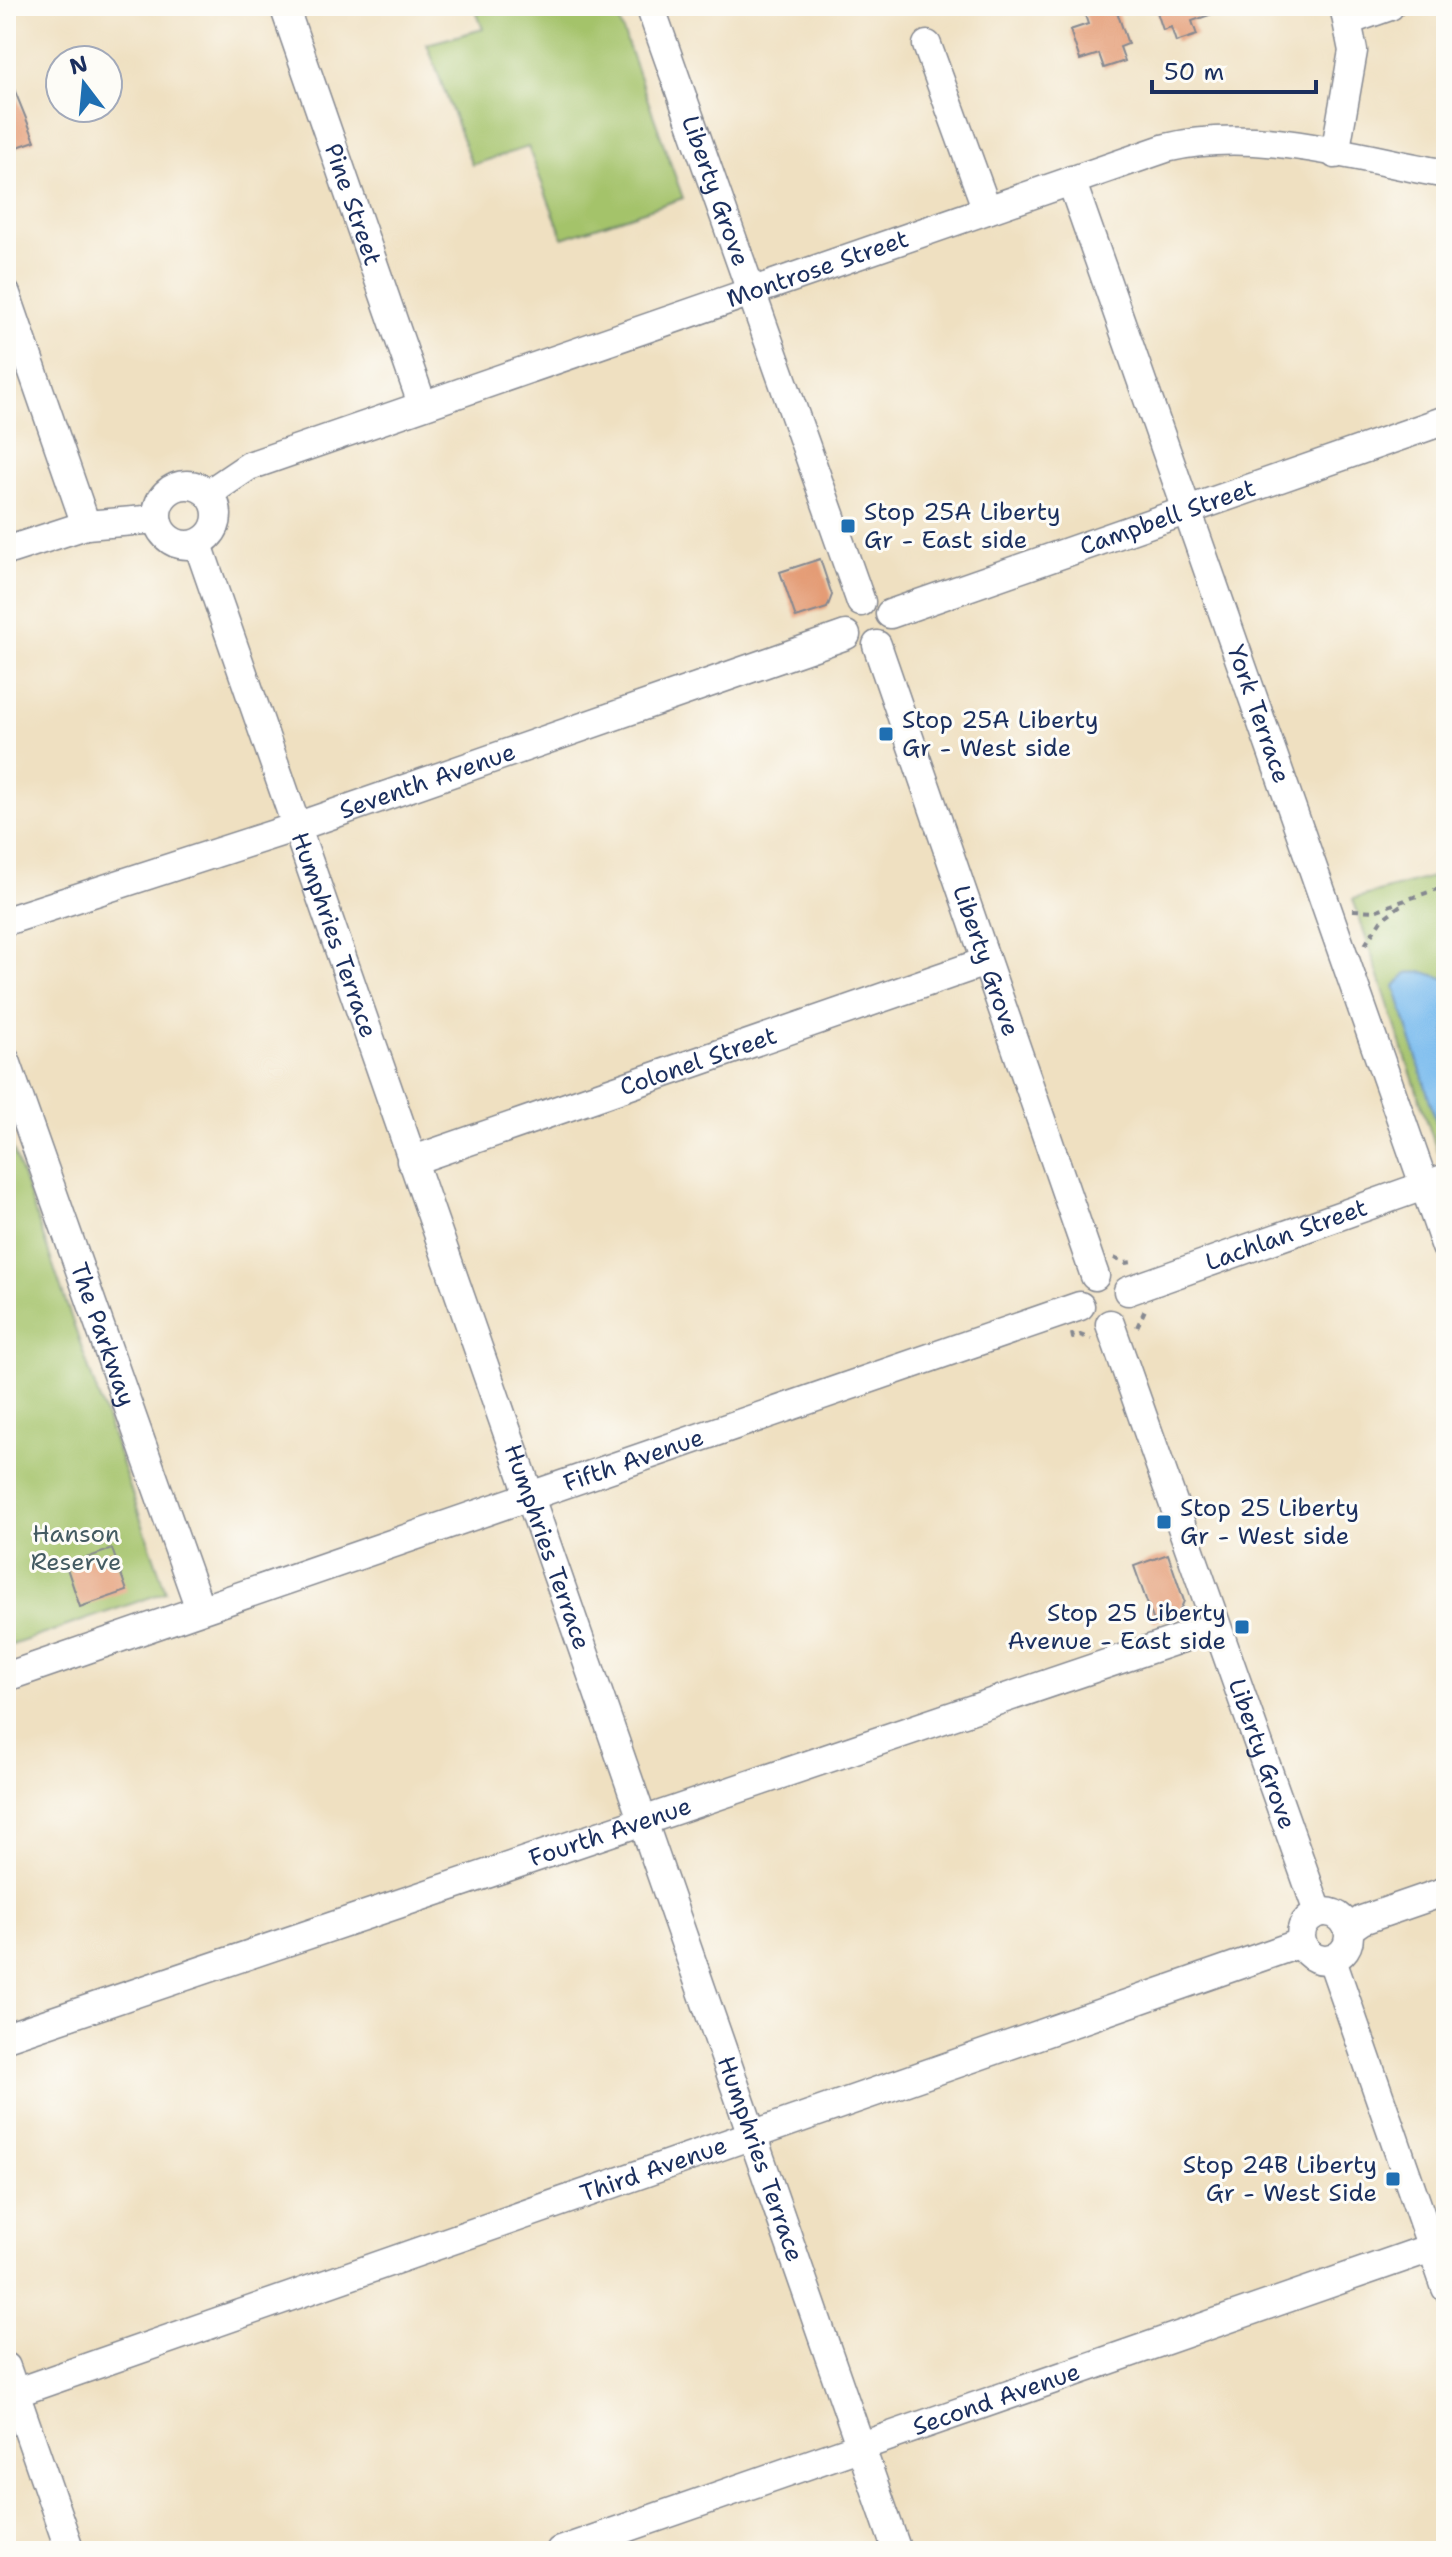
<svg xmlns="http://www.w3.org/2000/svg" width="1452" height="2557" font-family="'Shantell Sans',sans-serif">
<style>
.green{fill:#a4c36b;stroke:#607964;stroke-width:2}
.water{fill:#79bbee;stroke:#4a75a6;stroke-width:2}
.building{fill:#e49c76}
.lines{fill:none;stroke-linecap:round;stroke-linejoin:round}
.minor-casing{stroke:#858890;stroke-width:31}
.path{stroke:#858890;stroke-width:4;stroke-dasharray:6 6;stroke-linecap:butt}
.minor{stroke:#fff;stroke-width:28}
.poi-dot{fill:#1f6fb2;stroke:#fdfcf7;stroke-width:3}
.labels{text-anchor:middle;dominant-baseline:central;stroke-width:6;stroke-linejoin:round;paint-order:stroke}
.street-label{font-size:24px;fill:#1b2f5e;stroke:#fdfcf7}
.poi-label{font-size:24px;fill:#1b2f5e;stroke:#fdfcf7;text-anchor:start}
.park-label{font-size:24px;fill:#445b62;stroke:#fdfcf7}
</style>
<rect width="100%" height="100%" fill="#fdfcf7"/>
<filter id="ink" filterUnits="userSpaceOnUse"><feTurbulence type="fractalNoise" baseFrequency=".0125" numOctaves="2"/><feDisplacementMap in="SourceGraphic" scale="16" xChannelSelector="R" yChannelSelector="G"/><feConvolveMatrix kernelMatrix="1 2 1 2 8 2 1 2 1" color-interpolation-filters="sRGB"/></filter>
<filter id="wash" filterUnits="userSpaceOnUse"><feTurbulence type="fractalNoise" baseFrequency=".006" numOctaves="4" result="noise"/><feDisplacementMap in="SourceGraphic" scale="32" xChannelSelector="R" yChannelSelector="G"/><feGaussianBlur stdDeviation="1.8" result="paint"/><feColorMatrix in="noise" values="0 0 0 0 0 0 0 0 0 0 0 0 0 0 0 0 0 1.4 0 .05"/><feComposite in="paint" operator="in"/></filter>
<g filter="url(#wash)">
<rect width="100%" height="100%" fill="#efe0c1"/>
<g class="green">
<polygon points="474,6 614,6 683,198 563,238 528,147 472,165 427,44 483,29"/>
<polygon points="1446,873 1446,1148 1437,1151 1353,899"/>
<polygon points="6,1129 166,1592 6,1647"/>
</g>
<polygon class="water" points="1424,972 1446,979 1446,1143 1442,1141 1395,986 1407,973"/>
<g id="blocks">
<g class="building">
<polygon points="1082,6 1115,6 1128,44 1120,47 1125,61 1104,68 1099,54 1080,60 1070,30 1088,24"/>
<polygon points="1155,6 1226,6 1226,9 1192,21 1197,35 1176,42 1171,27 1163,30"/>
<polygon points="6,69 35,141 6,151"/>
<polygon points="820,559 832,595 827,608 796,618 780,572"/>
<polygon points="112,1549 127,1591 80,1607 66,1565"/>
<polygon points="1168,1554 1184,1601 1179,1613 1154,1622 1134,1566"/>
</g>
</g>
</g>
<g filter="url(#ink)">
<use href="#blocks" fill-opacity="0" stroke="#858890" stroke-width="2"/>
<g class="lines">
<g class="minor-casing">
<g id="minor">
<path id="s1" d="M284,6L422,404"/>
<path id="s2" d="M650,6L861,602"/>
<polyline points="1350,20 1390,6"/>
<polyline points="927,45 987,210"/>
<polyline points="1335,154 1353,51 1344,6"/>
<path id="s3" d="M1071,180L1446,1247"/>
<polyline points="6,294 86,525"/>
<circle cx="187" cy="515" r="30"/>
<path id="s4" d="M209,493L249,466L1166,148C1256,126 1357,158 1446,174"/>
<path id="s5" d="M198,544L897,2551"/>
<polyline points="6,551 86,525 157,519"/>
<path id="s6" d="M890,614L1446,420"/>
<path id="s7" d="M877,645L1095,1276"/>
<path id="s8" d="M6,921L296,827L846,635"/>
<path id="s9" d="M6,1061L200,1609"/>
<path id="s10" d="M411,1161L985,962"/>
<path id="s11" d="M1128,1291L1446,1178"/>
<path id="s12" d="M1110,1324L1318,1912"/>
<path id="s13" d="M6,1677L1080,1306"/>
<circle cx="1325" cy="1936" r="24"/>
<polyline points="1349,1929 1362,1920 1446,1891"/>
<polyline points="1332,1960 1446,2288"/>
<path id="s14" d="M6,2037L1215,1627"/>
<polyline points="6,2367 70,2551"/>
<path id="s15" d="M6,2396L1301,1943"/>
<path id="s16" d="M560,2551L1431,2248"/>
</g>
</g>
<g class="path">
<polyline points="1353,910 1374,911 1446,886"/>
<polyline points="1365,945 1381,920 1406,901"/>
<polyline points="1114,1258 1125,1263 1132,1262"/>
<polyline points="1137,1327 1145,1310"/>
<polyline points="1072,1333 1073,1338 1080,1335 1091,1339"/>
</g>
<use href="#minor" class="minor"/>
</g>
</g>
<g class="poi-dot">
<rect x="840" y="518" width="16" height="16" rx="4"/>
<rect x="878" y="726" width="16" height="16" rx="4"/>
<rect x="1156" y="1514" width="16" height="16" rx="4"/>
<rect x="1234" y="1619" width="16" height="16" rx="4"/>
<rect x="1385" y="2171" width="16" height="16" rx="4"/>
</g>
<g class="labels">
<g class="street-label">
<text stroke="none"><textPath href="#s2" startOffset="196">Liberty Grove</textPath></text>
<text stroke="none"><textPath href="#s1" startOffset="210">Pine Street</textPath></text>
<text stroke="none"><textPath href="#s4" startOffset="650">Montrose Street</textPath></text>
<text stroke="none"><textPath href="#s6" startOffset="294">Campbell Street</textPath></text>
<text stroke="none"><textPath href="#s3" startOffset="566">York Terrace</textPath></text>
<text stroke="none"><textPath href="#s8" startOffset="444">Seventh Avenue</textPath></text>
<text stroke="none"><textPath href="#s5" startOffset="414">Humphries Terrace</textPath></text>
<text stroke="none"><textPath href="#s7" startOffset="334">Liberty Grove</textPath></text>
<text stroke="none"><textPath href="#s10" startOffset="304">Colonel Street</textPath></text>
<text stroke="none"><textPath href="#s11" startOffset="168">Lachlan Street</textPath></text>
<text stroke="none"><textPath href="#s9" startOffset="290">The Parkway</textPath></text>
<text stroke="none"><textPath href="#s13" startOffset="664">Fifth Avenue</textPath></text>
<text stroke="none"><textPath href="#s5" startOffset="1062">Humphries Terrace</textPath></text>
<text stroke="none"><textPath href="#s12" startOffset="456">Liberty Grove</textPath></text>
<text stroke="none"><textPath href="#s14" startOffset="638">Fourth Avenue</textPath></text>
<text stroke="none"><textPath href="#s5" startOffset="1710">Humphries Terrace</textPath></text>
<text stroke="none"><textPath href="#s15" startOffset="686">Third Avenue</textPath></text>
<text stroke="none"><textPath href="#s16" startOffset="462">Second Avenue</textPath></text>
</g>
<g class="poi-label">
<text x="864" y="512">Stop 25A Liberty<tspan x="864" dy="28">Gr - East side</tspan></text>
<text x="902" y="720">Stop 25A Liberty<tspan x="902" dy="28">Gr - West side</tspan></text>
<text x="1180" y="1508">Stop 25 Liberty<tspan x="1180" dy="28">Gr - West side</tspan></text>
<text x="1226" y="1613" text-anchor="end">Stop 25 Liberty<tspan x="1226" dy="28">Avenue - East side</tspan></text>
<text x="1377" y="2165" text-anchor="end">Stop 24B Liberty<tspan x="1377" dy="28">Gr - West Side</tspan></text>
</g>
<g class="park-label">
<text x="76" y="1534">Hanson<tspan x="76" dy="28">Reserve</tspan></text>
</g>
</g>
<rect width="1452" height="2557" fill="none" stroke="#fdfcf7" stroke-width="32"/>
<g transform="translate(84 84) rotate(344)"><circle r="38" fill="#fdfcf7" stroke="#a3aaba" stroke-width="2"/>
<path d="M0-6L14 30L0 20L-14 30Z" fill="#1f6fb2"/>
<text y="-12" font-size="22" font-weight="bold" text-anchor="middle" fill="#1b2f5e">N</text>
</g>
<path d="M1152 80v12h164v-12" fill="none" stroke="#1b2f5e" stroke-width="4"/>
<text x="1164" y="80" font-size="24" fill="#1b2f5e" stroke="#fdfcf7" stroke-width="6" paint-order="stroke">50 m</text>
</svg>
